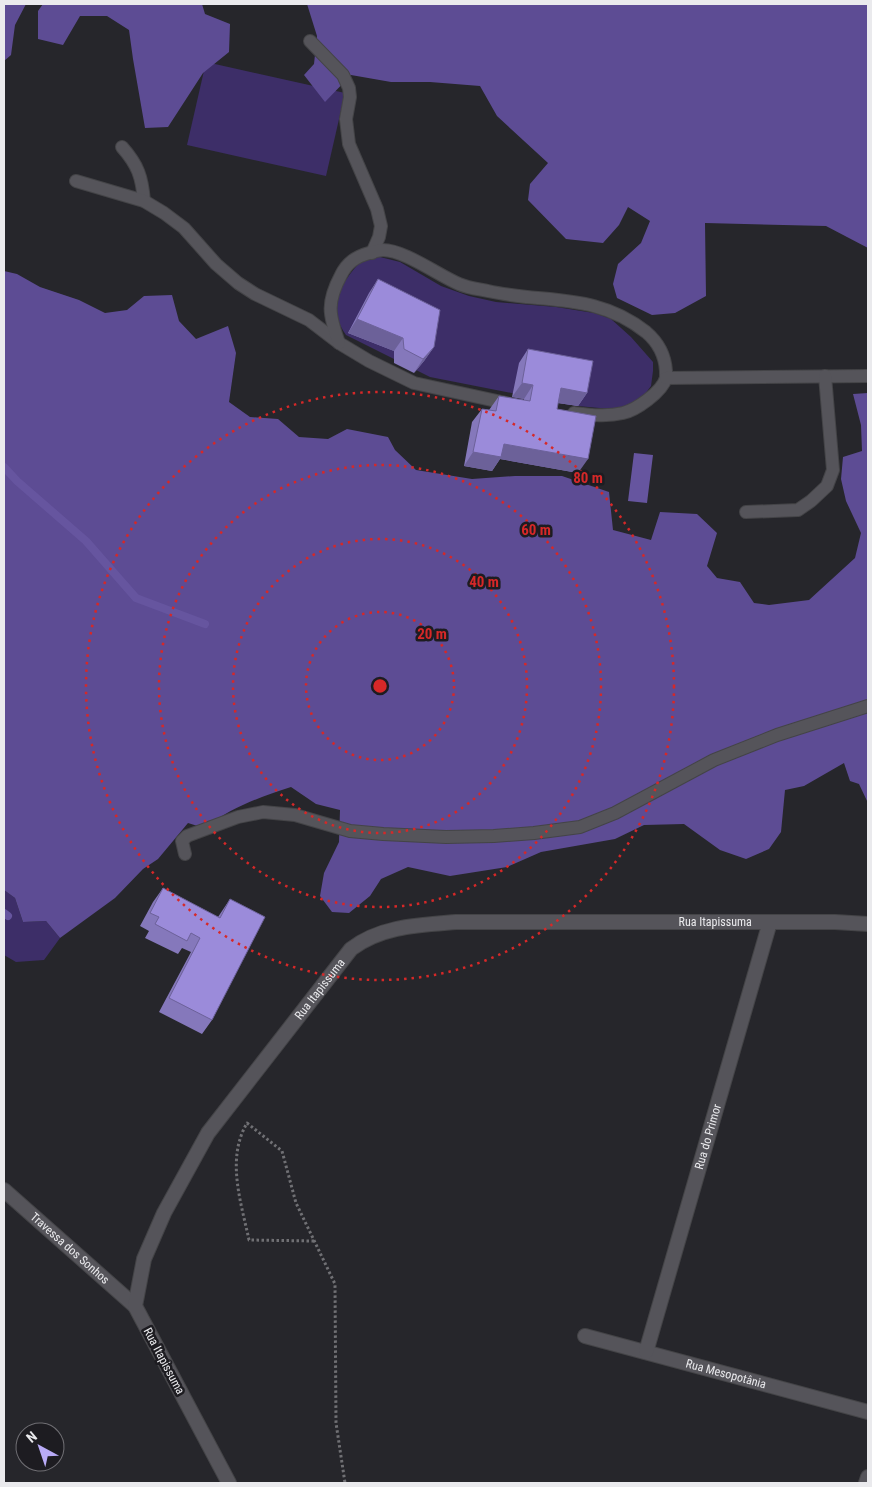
<svg xmlns="http://www.w3.org/2000/svg" width="872" height="1487" font-family="'Roboto Condensed',sans-serif">
<style>
.green{fill:#3d2e68}
.forest{fill:#5d4c94}
.water{fill:#66559f}
.lines{fill:none;stroke-linecap:round;stroke-linejoin:round}
.stream{stroke:#66559f;stroke-width:8}
.service-casing{stroke:#444447;stroke-width:14}
.minor-casing{stroke:#444447;stroke-width:16}
.path{stroke:#707074;stroke-width:3;stroke-dasharray:2.5 2.5;stroke-linecap:butt}
.service{stroke:#55545a;stroke-width:12}
.minor{stroke:#55545a;stroke-width:14}
.wall{fill:#8578bb}
.shaded-wall{fill:#6c6199}
.building{fill:#9b8bda;stroke:#6c6199}
.ring{fill:none;stroke:#d62828;stroke-width:2.5;stroke-dasharray:2.5 5}
.labels{text-anchor:middle;dominant-baseline:central;stroke-width:5;stroke-linejoin:round;paint-order:stroke}
.street-label{font-size:12px;fill:#eaeaed;stroke:#1d1c21}
.centre{fill:#d62828;stroke:#1d1c21;stroke-width:2.5}
.ring-label{font-size:15px;text-anchor:middle;font-weight:bold;fill:#d62828;stroke:#1d1c21;stroke-width:5;stroke-linejoin:round;paint-order:stroke}
</style>
<rect width="100%" height="100%" fill="#26262b"/>
<g class="green">
<polygon points="206,62 345,93 326,176 187,145"/>
<path d="M380,257L400,262L441,286L469,296L496,302L556,307L594,313L611,319L631,337L653,362V371L651,386L642,398L625,408L610,409L578,406L430,377L346,335C331,313 333,298 348,277C359,262 362,258 380,257Z"/>
<polygon points="4,890 15,898 23,922 46,921 60,938 44,960 16,962 4,955"/>
</g>
<g class="forest">
<polygon points="4,4 26,4 15,25 11,55 4,61"/>
<polygon points="43,4 202,4 205,14 230,24 229,52 203,73 168,127 145,128 133,59 129,30 107,16 80,16 63,45 38,39 38,11"/>
<polygon points="307,4 868,4 868,248 826,226 705,223 706,296 675,313 652,315 617,298 613,284 618,264 641,243 650,221 628,207 619,225 603,243 566,239 528,200 530,184 548,163 497,116 480,86 430,82 391,82 351,75 325,102 304,75 314,64 317,36"/>
<path d="M4,271L17,274L40,287L79,300L105,313L127,310L144,296L172,295L179,321L196,339L228,326L236,353L229,402L250,417L278,419L299,437L328,439L347,429L388,437L395,450L416,470L472,479L515,476H562L609,492L613,530L651,540L660,512L697,514L717,533L707,566L717,578L740,582L754,603L769,605L809,600L855,558L861,533L846,501L841,479L843,457L862,451L861,425L853,394L868,393V803L859,784L850,781L844,763L804,786L785,790L781,832L769,849L746,859L720,850L684,824L644,825L615,839L541,852L507,867L450,876L408,867L381,879L370,896L349,913L332,912L320,896L324,873L339,842L340,810L316,804L291,787C257,798 233,807 204,828L188,823L158,859L143,869L115,898L60,938L46,921L23,922L15,898L4,890Z"/>
</g>
<polygon class="water" points="634,453 653,455 647,503 628,501"/>
<g class="lines">
<g class="stream">
<polyline points="4,467 17,481 86,541 136,598 205,624"/>
<polyline points="4,913 8,916"/>
</g>
<g class="service-casing">
<g id="service">
<polyline points="310,41 343,75 349,88 350,97 346,119 349,144 377,209 381,226 379,237 372,253"/>
<path d="M122,147C138,165 142,177 144,201"/>
<polyline points="76,181 144,201 164,213 184,228 216,264 238,283 255,294 309,320 339,343 369,361 414,383 510,404"/>
<path d="M339,343C329,315 326,303 341,275C347,263 355,257 369,253C373,252 379,250 383,250C404,250 438,275 459,284C468,288 478,289 488,291C545,304 596,292 646,332C659,343 665,355 666,371C666,372 666,378 666,378C662,392 636,410 623,413C607,417 591,415 574,413"/>
<polyline points="666,378 868,376"/>
<polyline points="746,512 798,510 811,501 827,486 833,470 825,376"/>
<polyline points="185,854 182,841 187,836 238,817 263,812 295,815 350,831 383,834 446,837 494,836 534,833 580,827 615,813 714,760 777,735 868,706"/>
</g>
</g>
<g class="minor-casing">
<g id="minor">
<path id="s1" d="M4,1190L135,1306"/>
<path id="s2" d="M585,1336L868,1412"/>
<path id="s3" d="M646,1352L770,922"/>
<path id="s4" d="M229,1483L135,1306L144,1259L164,1213L208,1133L351,949C381,926 419,925 456,922H835L868,924"/>
<polyline points="866,1483 868,1477"/>
</g>
</g>
<path class="path" d="M314,1241L249,1240C241,1202 226,1159 247,1123L282,1151L296,1203L335,1284L336,1423L345,1483"/>
<use href="#service" class="service"/>
<use href="#minor" class="minor"/>
</g>
<g class="wall">
<polygon points="378,279 434,347 424,361 414,373 394,363 394,351 348,333 369,293"/>
<polygon points="528,349 587,393 578,406 558,403 557,409 578,473 500,459 492,471 464,466 472,422 482,409 489,410 499,396 524,400 524,399 512,397 519,363"/>
<polygon points="163,888 218,917 230,899 212,1020 202,1034 159,1012 191,952 182,948 178,954 145,938 149,931 140,926 153,902"/>
</g>
<g class="shaded-wall">
<polygon points="357,319 403,338 394,351 348,333"/>
<polygon points="434,347 424,361 414,373 423,359"/>
<polygon points="522,383 533,385 524,399 512,397"/>
<polygon points="561,388 587,393 578,406 551,402"/>
<polygon points="504,444 588,459 578,473 500,459 492,471 464,466 473,452"/>
</g>
<g class="building">
<polygon points="378,279 440,310 434,347 423,359 404,349 403,338 357,319"/>
<polygon points="528,349 593,361 587,393 561,388 557,409 596,416 588,459 504,444 501,457 473,452 482,409 496,411 499,396 530,401 533,385 522,383"/>
<polygon points="163,888 220,918 230,899 265,917 212,1020 169,998 200,938 191,933 187,941 155,924 159,917 150,913"/>
</g>
<g class="ring">
<circle cx="380" cy="686" r="74"/>
<circle cx="380" cy="686" r="147"/>
<circle cx="380" cy="686" r="221"/>
<circle cx="380" cy="686" r="294"/>
</g>
<g class="labels">
<g class="street-label">
<text stroke="none"><textPath href="#s4" startOffset="992">Rua Itapissuma</textPath></text>
<text stroke="none"><textPath href="#s4" startOffset="572">Rua Itapissuma</textPath></text>
<text stroke="none"><textPath href="#s3" startOffset="224">Rua do Primor</textPath></text>
<text stroke="none"><textPath href="#s1" startOffset="88">Travessa dos Sonhos</textPath></text>
<text transform="translate(164 1361) rotate(62)">Rua Itapissuma</text>
<text stroke="none"><textPath href="#s2" startOffset="146">Rua Mesopotânia</textPath></text>
</g>
</g>
<circle cx="380" cy="686" r="8" class="centre"/>
<g class="ring-label">
<text x="588" y="483">80 m</text>
<text x="536" y="535">60 m</text>
<text x="484" y="587">40 m</text>
<text x="432" y="639">20 m</text>
</g>
<rect width="872" height="1487" fill="none" stroke="#eaeaed" stroke-width="10"/>
<g transform="translate(40 1447) rotate(320)"><circle r="24" fill="#1d1c21" stroke="#6f6e73"/>
<path d="M0-4L9 19L0 12L-9 19Z" fill="#b9abf7"/>
<text y="-8" font-size="14" font-weight="bold" text-anchor="middle" fill="#eaeaed">N</text>
</g>
</svg>
